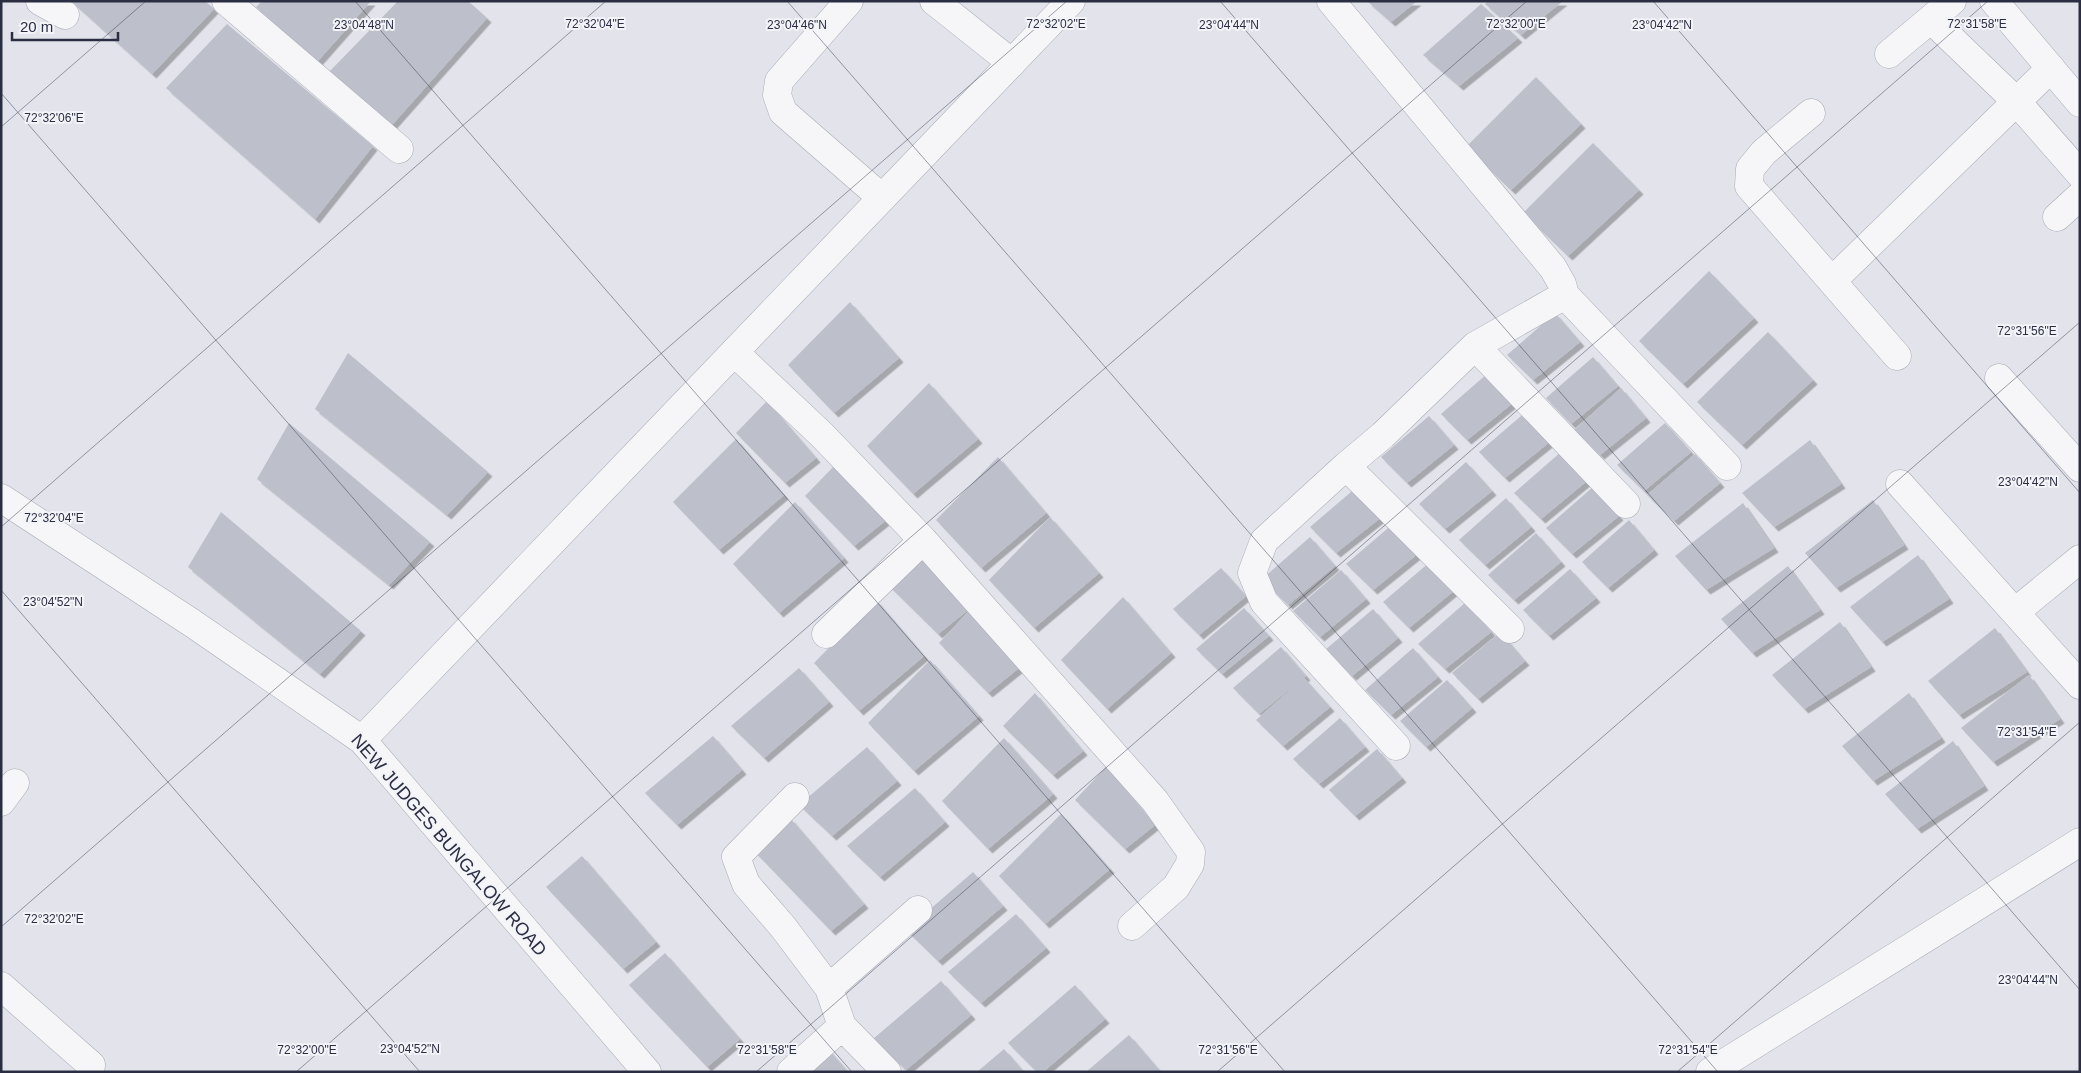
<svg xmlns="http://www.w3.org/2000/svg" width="2081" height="1073" font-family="Helvetica,sans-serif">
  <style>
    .building { fill: #bdbfca; filter: url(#shadow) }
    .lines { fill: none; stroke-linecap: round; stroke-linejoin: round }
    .minor-casing { stroke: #a8aab5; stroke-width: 29 }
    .minor { stroke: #f6f6f9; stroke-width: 28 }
    .ticks { fill: none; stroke: #2b2e42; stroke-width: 1; stroke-opacity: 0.45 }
    .labels { text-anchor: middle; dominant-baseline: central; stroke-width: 4; stroke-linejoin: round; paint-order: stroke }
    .street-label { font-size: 18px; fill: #2b2e42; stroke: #f3f4f8 }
    .ticks-label { font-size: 12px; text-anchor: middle; fill: #2b2e42; stroke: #f3f4f8; stroke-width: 4; stroke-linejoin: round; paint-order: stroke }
  </style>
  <defs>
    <filter id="shadow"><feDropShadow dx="4.5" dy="4.5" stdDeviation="0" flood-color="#0004"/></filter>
  </defs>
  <rect width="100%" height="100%" fill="#e3e4eb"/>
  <!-- building -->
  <path class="building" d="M71,1H205L214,9L152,74Z
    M262,1H371L317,62L256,7Z
    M398,1H468L487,18L391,126L330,71Z
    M1367,1H1417L1391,22Z
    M1488,1H1563L1521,35L1485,4Z
    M1481,4L1518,38L1459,86L1423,55Z
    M227,24L373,146L315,219L166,88Z
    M1536,77L1581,124L1511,190L1466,147Z
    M1593,143L1639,190L1568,256L1523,213Z
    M1709,271L1754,318L1683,384L1639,341Z
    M850,302L899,358L834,413L788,365Z
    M1555,313L1580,342L1533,380L1507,355Z
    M1768,332L1813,380L1742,445L1697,402Z
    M348,353L488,472L447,515L315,409Z
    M1593,357L1618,386L1571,424L1546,398Z
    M1488,373L1514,402L1467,440L1441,414Z
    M929,383L978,439L913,494L867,446Z
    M1621,388L1646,418L1600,455L1574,430Z
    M767,401L816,458L785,483L736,433Z
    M1527,411L1552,440L1505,478L1479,452Z
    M1429,416L1454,445L1407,483L1381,457Z
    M289,423L430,542L389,585L257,479Z
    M1665,423L1691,452L1644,491L1617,465Z
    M736,439L784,495L719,550L673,502Z
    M1810,440L1841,484L1774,527L1742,493Z
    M1562,451L1588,480L1541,519L1514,493Z
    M1695,454L1720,483L1674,521L1647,495Z
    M998,457L1046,513L981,568L936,520Z
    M1466,462L1492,491L1445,529L1419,504Z
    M836,464L885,521L854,546L805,496Z
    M1358,486L1384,515L1336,553L1310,527Z
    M1593,487L1619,516L1572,554L1546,528Z
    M1506,498L1531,527L1485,565L1459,540Z
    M1873,500L1904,545L1836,588L1805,553Z
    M795,502L844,558L779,613L733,564Z
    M1743,503L1774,548L1706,590L1675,556Z
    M221,512L361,631L320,674L188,567Z
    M1050,517L1099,573L1034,628L989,580Z
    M1629,520L1654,550L1608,588L1582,562Z
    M1394,523L1420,552L1373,590L1346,564Z
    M1536,533L1561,562L1514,600L1488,575Z
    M1310,537L1335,566L1288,605L1262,579Z
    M919,552L968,610L938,634L888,585Z
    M1918,555L1949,599L1882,642L1850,607Z
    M1431,561L1456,589L1409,628L1383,602Z
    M1788,566L1820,610L1752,653L1721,619Z
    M1221,568L1246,596L1199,635L1173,609Z
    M1570,569L1596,598L1549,636L1523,610Z
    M1341,570L1366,599L1320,637L1293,611Z
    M1123,597L1171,653L1107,709L1061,660Z
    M876,600L924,656L859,711L814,663Z
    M1466,602L1491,632L1445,669L1418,644Z
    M1244,608L1269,636L1222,674L1196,649Z
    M1373,609L1398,638L1352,676L1325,650Z
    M970,610L1019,668L988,693L939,643Z
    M1840,622L1871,667L1804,709L1772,675Z
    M1995,628L2027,672L1959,715L1928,681Z
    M1500,632L1525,661L1478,699L1452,673Z
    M1281,647L1306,676L1259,714L1233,688Z
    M1413,648L1438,677L1391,715L1365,690Z
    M930,660L979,716L914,771L868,723Z
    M799,668L829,702L764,758L731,726Z
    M2029,675L2060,719L1993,762L1961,728Z
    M1304,678L1330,707L1283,746L1256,720Z
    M1447,680L1472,708L1426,747L1400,721Z
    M1035,693L1083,751L1053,775L1003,726Z
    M1909,693L1941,738L1873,781L1842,746Z
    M1340,718L1365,747L1319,784L1293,759Z
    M713,736L742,770L677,825L645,793Z
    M1004,738L1053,794L988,849L942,801Z
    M1953,741L1984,786L1917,829L1885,794Z
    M867,747L897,781L832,836L799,805Z
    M1377,749L1402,778L1355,816L1329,790Z
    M1106,767L1155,825L1125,849L1075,800Z
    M915,788L945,822L880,877L847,846Z
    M1061,814L1110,869L1045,924L999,876Z
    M790,818L864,904L831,931L753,850Z
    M582,856L656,942L623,969L546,887Z
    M973,872L1003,906L938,961L906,930Z
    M1016,914L1046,948L981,1003L948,972Z
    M665,953L740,1039L707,1067L629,985Z
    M941,981L971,1015L906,1070L873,1039Z
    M1075,985L1105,1019L1043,1072H1037L1008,1043Z
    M1129,1035L1159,1070L1156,1072H1086Z
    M827,1048L848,1072H799Z
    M1004,1049L1024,1072H977Z"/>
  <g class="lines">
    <!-- minor casing -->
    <g class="minor-casing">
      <path id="minor" d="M40,1L65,15
        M226,1L399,149
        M849,1L779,81L777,95L783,112L882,198
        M934,1L1012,63
        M1331,1L1553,268L1562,284L1565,295L1475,346L1383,435L1346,466L1264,541L1252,573L1264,602L1396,746
        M1952,1L1932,18L1940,28L2017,102L2080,174
        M1994,1L2080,103
        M1889,54L1932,18
        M1811,113L1764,152L1750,169L1749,186L1897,356
        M2057,217L2080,196
        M1833,280L2051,68
        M1565,295L1727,466
        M1475,346L1626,504
        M734,352L822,435L923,540L1155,801L1191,852L1190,864L1176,887L1132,926
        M1999,378L2080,468
        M1346,466L1510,629
        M1900,484L2080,685
        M1,498L192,623L362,740L647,1072
        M2015,612L2080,559
        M826,634L923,540
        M362,740L1071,1
        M795,797L736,857L746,884L783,927L829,988L842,1026L887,1072
        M1,802L15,783
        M1,986L91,1065L90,1072
        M829,988L918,910
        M791,1072L842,1026
        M1710,1072L2080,842"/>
    </g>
    <!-- minor -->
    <use href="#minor" class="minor"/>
  </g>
  <!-- ticks -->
  <path class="ticks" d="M355,1L1285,1072M787,1L1718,1072M1220,1L2080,990M1653,1L2080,493M1,93L852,1072M1,127L146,1M1,527L606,1M1,590L420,1072M1,927L1067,1M296,1072L1527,1M756,1072L1988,1M1217,1072L2080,322M1677,1072L2080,722"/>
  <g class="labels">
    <!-- street labels -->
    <g class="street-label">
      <text transform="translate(449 845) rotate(49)">NEW JUDGES BUNGALOW ROAD</text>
    </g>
  </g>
  <g class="ticks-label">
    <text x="595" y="28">72°32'04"E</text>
    <text x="1056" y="28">72°32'02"E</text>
    <text x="1516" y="28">72°32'00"E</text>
    <text x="1977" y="28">72°31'58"E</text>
    <text x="364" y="29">23°04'48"N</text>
    <text x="797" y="29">23°04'46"N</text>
    <text x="1229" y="29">23°04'44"N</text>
    <text x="1662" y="29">23°04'42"N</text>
    <text x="54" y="122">72°32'06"E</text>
    <text x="2027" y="335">72°31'56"E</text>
    <text x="2028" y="486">23°04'42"N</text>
    <text x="54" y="522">72°32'04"E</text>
    <text x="53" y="606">23°04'52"N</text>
    <text x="2027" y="736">72°31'54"E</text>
    <text x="54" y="923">72°32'02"E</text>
    <text x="2028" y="984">23°04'44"N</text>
    <text x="410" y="1053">23°04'52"N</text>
    <text x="307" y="1054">72°32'00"E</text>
    <text x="767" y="1054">72°31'58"E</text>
    <text x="1228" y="1054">72°31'56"E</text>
    <text x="1688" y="1054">72°31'54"E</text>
  </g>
  <!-- border -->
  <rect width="2081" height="1073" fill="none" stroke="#2b2e42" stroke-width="5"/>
  <!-- scale -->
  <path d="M12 32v8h106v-8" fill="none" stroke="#2b2e42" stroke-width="2.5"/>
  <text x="20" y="32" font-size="15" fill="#2b2e42" stroke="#f3f4f8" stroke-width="4" paint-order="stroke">20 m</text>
</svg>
